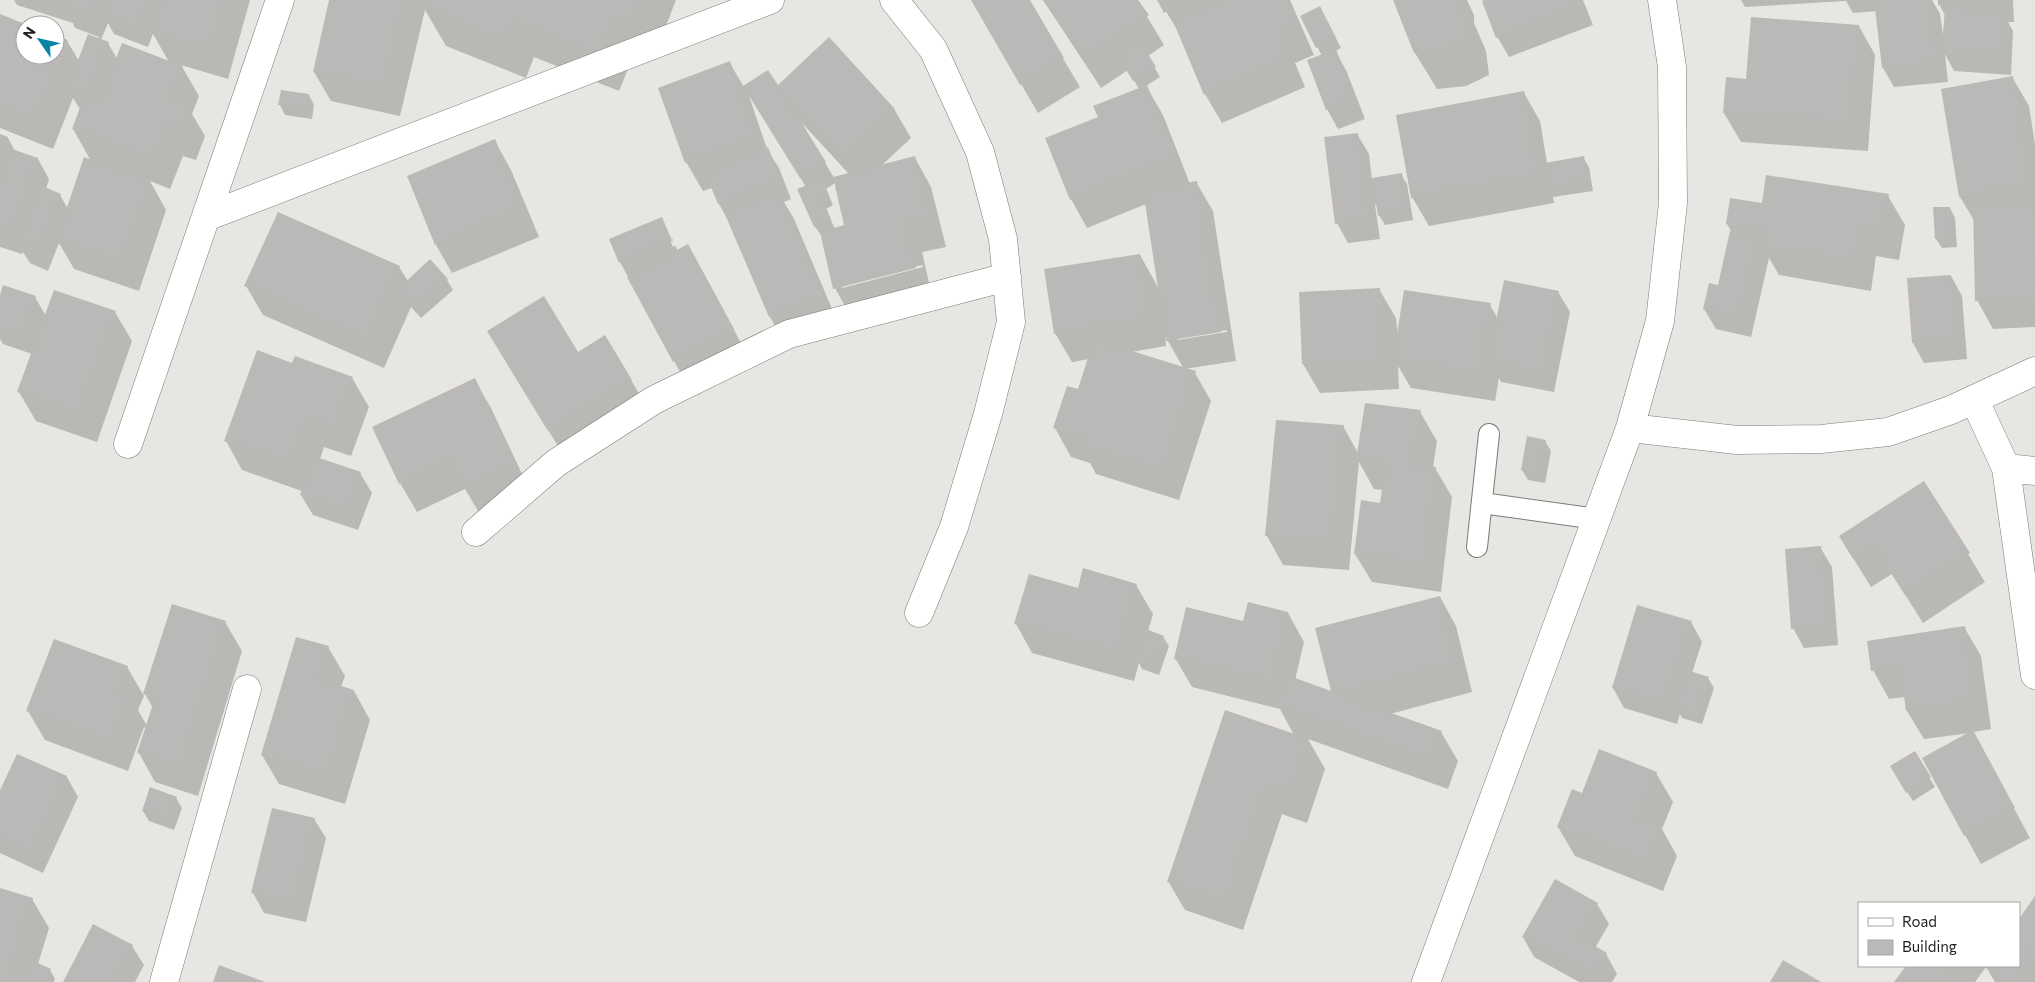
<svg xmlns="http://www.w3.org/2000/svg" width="2035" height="982" font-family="Commissioner,sans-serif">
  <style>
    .shadow { fill: #0003; fill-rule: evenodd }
    .building { fill: #bbb9b7 }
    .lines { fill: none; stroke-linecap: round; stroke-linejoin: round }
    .lane-casing { stroke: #7c7b78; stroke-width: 22 }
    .street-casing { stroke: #7c7b78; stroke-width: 29 }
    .lane { stroke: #fff; stroke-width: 20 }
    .street { stroke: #fff; stroke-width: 28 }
  </style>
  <rect width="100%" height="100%" fill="#e8e6e3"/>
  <!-- shadow -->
  <path class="shadow" d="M14,0H250L228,79L181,65L199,96L192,114L205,136L196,160L183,156L170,189L150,181L166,210L139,291L74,269L59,243L48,271L30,263L23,252L22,254L0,247V136L8,138L15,151L38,159L49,179L46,189L60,195L68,209L91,161L73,129L80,109L73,98L53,149L0,128V15L25,25V55H55V36L67,41L79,61L99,37L75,28L73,23L17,5ZM108,23L114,34L148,47L153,34L169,62L117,59L108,43L101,40Z
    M330,0H676L653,59L635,52L619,91L534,57L526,78L446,46L425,10L400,116L331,101L314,72Z
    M972,0H1028L1080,87L1038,113Z
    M1043,0H1137L1164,45L1148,56L1160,77L1146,86L1163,115L1190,184L1196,182L1213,211L1236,361L1184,369L1195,373L1211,401L1179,500L1096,474L1090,463L1071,457L1055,428L1079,391L1089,359L1072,362L1055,333L1140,255L1159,289L1146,204L1087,228L1071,199L1100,118L1139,89L1128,70L1101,88ZM1227,330V332L1177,340V338ZM1165,336L1184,369L1131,352L1166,346Z
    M1159,0H1290L1314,55L1295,63L1305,87L1222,123L1205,94L1178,31Z
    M1394,0H1467L1474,15V23L1486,51L1489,75L1466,86L1437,89L1415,53Z
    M1488,0H1583L1593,25L1509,57L1498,38L1484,1Z
    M1741,0H1932L1940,14L1943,35L1945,15L1939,4V0H2013L2014,22H2008L2013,31L2011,75L1954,71L1945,54L1948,82L1894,87L1883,68L1877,11L1853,13L1846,1L1745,7Z
    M1302,16L1325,17L1341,48L1335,51L1346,70L1365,119L1338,129L1327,109L1322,56Z
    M1859,26L1875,55L1868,151L1741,142L1724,113L1748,80Z
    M729,62L744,87L768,72L777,87L894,109L911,138L881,166L915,158L931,187L946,247L922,252L932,296L851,317L835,288L822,236L815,227L799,190L806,187L747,90L767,149L779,168L791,199L784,202L794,219L838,323L786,345L770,317L730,224L719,204L712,188L703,191L686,162ZM802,123L849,174L834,178ZM835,183L845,226L835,229L826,209L833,205L826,189ZM922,265L923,267L842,288V285Z
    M2012,77L2029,106L2035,144V327L1993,329L1977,300L1975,222L1960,197Z
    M1524,93L1540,121L1547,163L1583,158L1589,167L1593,191L1553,197L1554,203L1429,226L1412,197Z
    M309,95L314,105L312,119L285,115L280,105Z
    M1357,134L1369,154L1372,180L1401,175L1407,184L1413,220L1385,225L1379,215L1378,204L1375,205L1380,239L1348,243L1337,223Z
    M495,141L511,170L539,237L452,273L436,245Z
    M1888,196L1905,225L1899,260L1876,256L1871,291L1779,275L1769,258L1751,337L1716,329L1704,309L1719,287L1731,231L1727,224L1763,205Z
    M1950,208L1955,218L1957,247L1942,248L1936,239Z
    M661,219L678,251L704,274L749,358L690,390L620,262ZM669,238H672L675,246L673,247Z
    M430,261L447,280L453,290L421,318L411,307L384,368L263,315L246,286L399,267L408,281Z
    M1951,276L1962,296L1967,359L1924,363L1913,343L1908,280Z
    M1379,289L1396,318L1398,337L1490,305L1498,319L1558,292L1570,312L1554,392L1501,382L1499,378L1495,401L1411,388L1398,366L1399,389L1320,393L1303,364Z
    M35,297L46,316L115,312L132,341L97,442L36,421L19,392L32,354L3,344L0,339V299Z
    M577,354L631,380L648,409L566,459L505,360Z
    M352,378L369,407L351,456L324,447L320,459L360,473L372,493L358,530L313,515L301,495L302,491L242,470L226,441Z
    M474,379L491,408L531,493L481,516L465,489L417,512L400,483Z
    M1420,412L1437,441L1433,468H1435L1452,497L1441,592L1372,582L1355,554L1381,504L1383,490L1374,489L1359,462L1349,570L1283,565L1267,536L1343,426L1358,453Z
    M1545,441L1551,451L1545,483L1528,480L1522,470Z
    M1840,537L1968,554L1985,582L1923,623L1892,574L1871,587Z
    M1820,547L1832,567L1838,645L1804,648L1793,628Z
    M1136,585L1153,614L1148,631L1163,637L1169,646L1159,675L1142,669L1139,663L1134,681L1032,653L1016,624L1079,589Z
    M1440,597L1456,626L1472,692L1390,714L1441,732L1458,761L1448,789L1308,739L1325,769L1307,823L1282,814L1243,930L1185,910L1168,881L1294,735L1280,709L1192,687L1175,658L1244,623L1288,613L1304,642L1295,680L1333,693Z
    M225,622L242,651L198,796L155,782L139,753L146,728L144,727L128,771L45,740L28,711L127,667L144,696L138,710L147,726L153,708L145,694Z
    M1691,622L1702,642L1692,673L1708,678L1714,688L1702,724L1682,718L1680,714L1677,724L1624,708L1613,688Z
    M1964,627L1981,656L1991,729L1973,732L2030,838L1981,864L1965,835L1970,733L1924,739L1907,711L1905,697L1889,699L1873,670Z
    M328,647L345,676L341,687L354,691L370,720L345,804L279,784L262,755Z
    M1914,753L1935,787L1913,801L1891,767Z
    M17,755L67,777L78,797L43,873L0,853V793Z
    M1656,773L1673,802L1662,829L1677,856L1663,891L1575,856L1558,827L1583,794Z
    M176,798L182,808L174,830L149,821L143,811Z
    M314,819L326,838L306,922L264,913L253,893Z
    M0,890L32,899L49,928L38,964L50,970L55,979L54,982H0Z
    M2035,898V982H1995L1986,967L1975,982H1895L1907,966H2019V921Z
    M1597,904L1609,924L1595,948L1606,954L1617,974L1612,982H1579L1534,957L1523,937Z
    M132,946L144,965L135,982H64Z"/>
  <!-- building -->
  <path class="building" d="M66,0H98L91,19L63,8Z
    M106,0H148L137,28L101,14Z
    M161,0H226L211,50L151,33Z
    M329,0H405L384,88L313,72Z
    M427,0H641L632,23L614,16L598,55L513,21L505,42L423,9Z
    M971,0H1030L1064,58L1020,85Z
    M1043,0H1138L1149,15L1084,60Z
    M1157,0H1187L1164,13Z
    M1223,0H1288L1298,26L1280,34L1290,58L1204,95L1173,21Z
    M1393,0H1460L1466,13L1469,39L1445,49L1414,53Z
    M1484,0H1581L1583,5L1496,38L1482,1Z
    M1874,0H1930L1937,62L1882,68Z
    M1938,0H2003V3L1938,5Z
    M1320,6L1336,38L1316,48L1300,16Z
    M1945,7L2003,10L2000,55L1942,52Z
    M0,14L25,24V55H55V35L68,40L36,120L0,107Z
    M1751,17L1859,25L1852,122L1723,113L1726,77L1746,79Z
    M88,34L109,42L88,97L67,89Z
    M829,37L895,109L842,158L783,94L826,162L800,178L743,86L768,70L778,85Z
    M1139,39L1156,67L1133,81L1116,53Z
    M122,43L183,66L171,99L189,106L180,132L167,127L154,161L72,129L84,97L99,103Z
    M1336,49L1355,99L1326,110L1307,60Z
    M730,61L757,137L685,163L658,88Z
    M2013,76L2031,185L1959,197L1941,89Z
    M1147,85L1176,157L1070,200L1045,138L1098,117L1093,106Z
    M281,90L309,94L307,110L278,105Z
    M1524,91L1539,174L1411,198L1396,115Z
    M1358,133L1369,219L1335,224L1324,137Z
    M0,134L8,137L0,162Z
    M495,139L523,208L435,245L407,176Z
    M768,147L780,179L718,204L705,173Z
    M12,149L38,158L11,235L0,231V182Z
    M915,156L930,218L906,224L916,268L833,289L820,232L844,225L833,177Z
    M1584,156L1588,181L1548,187L1545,163Z
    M84,157L151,180L122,263L56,240Z
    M1402,173L1409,210L1378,216L1372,178Z
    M1766,175L1889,194L1883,231L1860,228L1855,262L1761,247L1763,231L1726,224L1730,198L1762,203Z
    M822,179L829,195L822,198L831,219L814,227L797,189Z
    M1197,181L1221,332L1166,341L1143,190Z
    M40,185L61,194L37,252L17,244Z
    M778,189L823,294L769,317L724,212Z
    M2032,201L2035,298L1975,301L1973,203Z
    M1933,207H1950L1952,238L1935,239Z
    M278,212L400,266L367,340L244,286Z
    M662,217L672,241L619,263L609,239Z
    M1730,231L1758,236L1740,317L1703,309L1709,283L1718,285Z
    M688,244L734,329L673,362L627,277Z
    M1140,254L1150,318L1054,334L1044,269Z
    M430,259L448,279L415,310L397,290Z
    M1951,275L1956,340L1912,343L1907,278Z
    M1504,280L1559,291L1543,373L1488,362Z
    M3,285L36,296L23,336L0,328V295Z
    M1380,288L1383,360L1302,364L1299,292Z
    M54,290L116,311L80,414L17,392Z
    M1404,290L1491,303L1479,373L1393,359Z
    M544,296L578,352L605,335L632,380L548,431L487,331Z
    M1094,339L1196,371L1163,472L1078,445L1081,437L1053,428L1067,386L1078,389Z
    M257,350L292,363L295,356L353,377L335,428L308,418L291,465L224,441Z
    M475,378L515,463L463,488L450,459L399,484L372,427Z
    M1365,403L1421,410L1413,464L1436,467L1425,564L1354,554L1361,500L1380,503L1386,464L1356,460Z
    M1276,420L1344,425L1333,542L1265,536Z
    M1527,436L1546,440L1539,474L1521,470Z
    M313,456L361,472L347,511L300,495Z
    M1924,481L1970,553L1905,595L1874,546L1853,559L1839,536Z
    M1821,546L1828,626L1791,629L1785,549Z
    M1083,568L1137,584L1117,653L1014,624L1029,574L1078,588Z
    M1440,596L1457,663L1338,694L1442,731L1431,761L1276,706L1287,675L1331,691L1315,628Z
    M1248,602L1288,612L1271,683L1174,659L1186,607L1243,621Z
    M172,604L226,621L182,767L137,753L155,698L143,694Z
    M1637,605L1692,621L1665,705L1612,688Z
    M1965,626L1975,701L1906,711L1900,666L1871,671L1867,641Z
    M1146,629L1164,636L1154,666L1135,660Z
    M296,637L329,646L319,679L354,690L329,775L261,755Z
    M54,639L128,666L119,689L130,694L111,743L26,711Z
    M1687,670L1709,677L1697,715L1675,708Z
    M1225,710L1309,739L1290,795L1266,786L1227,902L1167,882Z
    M1973,730L2015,808L1964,836L1922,758Z
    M1599,749L1657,772L1639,818L1661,826L1647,863L1557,827L1572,789L1582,793Z
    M1915,751L1931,777L1906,793L1890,766Z
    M17,754L67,776L32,854L0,839V790Z
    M150,787L177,797L169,821L142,811Z
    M272,808L315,818L295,903L251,893Z
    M1555,879L1598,903L1579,937L1607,953L1592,977L1522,937Z
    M0,888L33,898L7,982H0Z
    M2035,896V955L2019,943V919Z
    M93,924L133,945L114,982H63Z
    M2019,945L2035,956L2019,982H2007L1983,966H2019Z
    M29,959L51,969L45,982H20Z
    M1783,960L1821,982H1770Z
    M219,965L265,982H213Z
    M1906,966H1949L1946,970L1963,982H1894Z"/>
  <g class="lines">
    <!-- lane casing -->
    <g class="lane-casing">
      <path id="lane" d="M1482,503L1597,519
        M1477,547L1489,434"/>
    </g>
    <!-- street casing -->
    <g class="street-casing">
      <path id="street" d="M894,0L933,49L980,152L1003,239L1011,322L988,414L954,527L919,613
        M206,217L770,0
        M1974,399L2006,468L2035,675
        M1630,428L1737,440L1821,439L1888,432L1951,410L2035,371
        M128,444L280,0
        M2006,468L2035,471
        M476,532L556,463L654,400L789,334L1007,277
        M164,982L247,689
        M1426,982L1630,428L1660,321L1673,203L1672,67L1662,0"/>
    </g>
    <!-- lane -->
    <use href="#lane" class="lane"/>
    <!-- street -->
    <use href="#street" class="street"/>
  </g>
  <!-- legend -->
  <rect x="1858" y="902" width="162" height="65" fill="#ffffff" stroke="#a5a5a5"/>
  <rect x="1868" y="918" width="25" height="8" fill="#ffffff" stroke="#a5a5a5"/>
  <text x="1902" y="927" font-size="15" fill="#1f1f1e">Road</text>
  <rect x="1868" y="940" width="25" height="15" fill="#bbb9b7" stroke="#a5a5a5"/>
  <text x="1902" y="952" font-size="15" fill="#1f1f1e">Building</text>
  <!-- north arrow -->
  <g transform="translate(40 40) rotate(304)"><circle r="24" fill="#ffffff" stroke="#a5a5a5"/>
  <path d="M0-4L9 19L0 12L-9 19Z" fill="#0784a8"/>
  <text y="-8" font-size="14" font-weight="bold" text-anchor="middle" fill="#1f1f1e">N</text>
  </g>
</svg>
